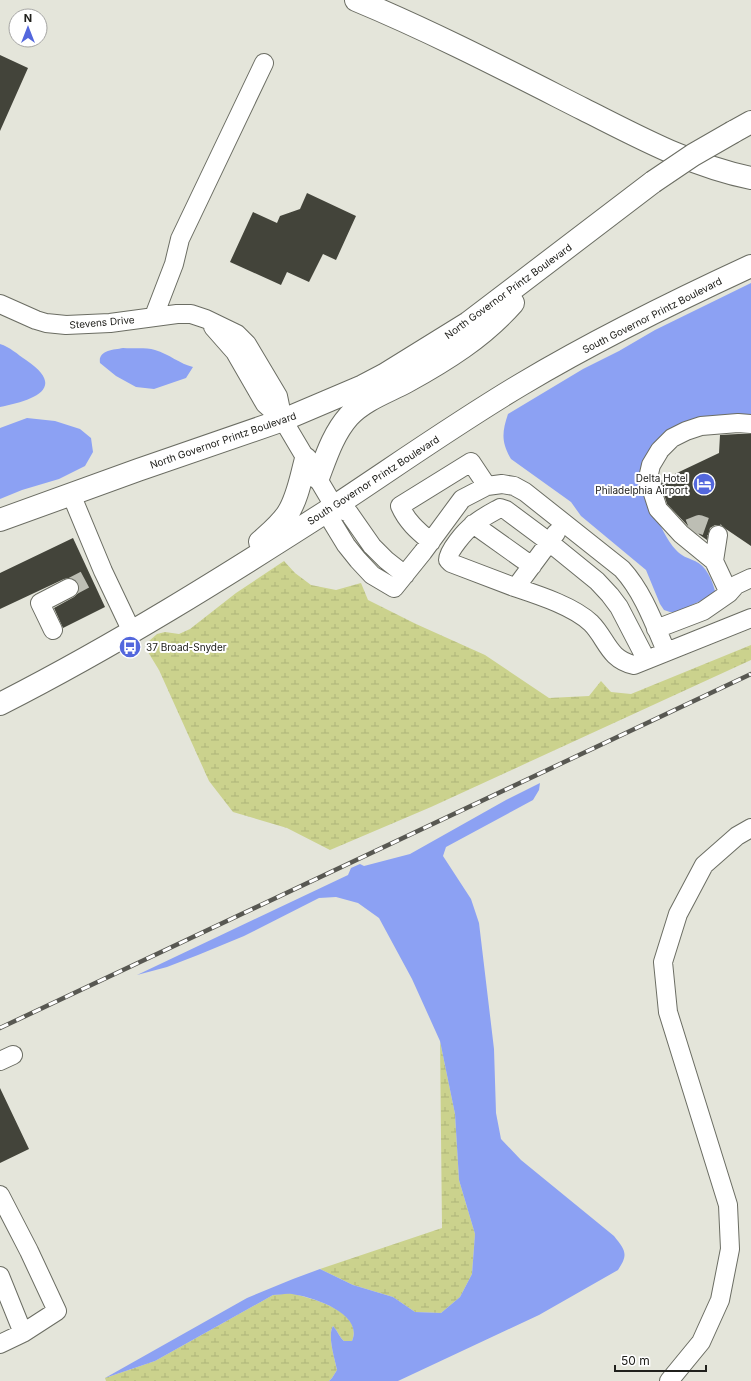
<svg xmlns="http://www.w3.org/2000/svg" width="751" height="1381" font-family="Inter,sans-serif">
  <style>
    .wetland { fill: url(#wetland-marsh) }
    .water { fill: #8ca1f3 }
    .building { fill: #43443a }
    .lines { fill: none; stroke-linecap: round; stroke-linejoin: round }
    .minor-tunnel { stroke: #bdbeb4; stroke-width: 18; stroke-dasharray: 18 9; stroke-linecap: butt }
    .minor-casing { stroke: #6b6d63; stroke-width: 20 }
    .major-casing { stroke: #6b6d63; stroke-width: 24 }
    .highway-casing { stroke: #6b6d63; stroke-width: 24 }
    .minor { stroke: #fff; stroke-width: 18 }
    .major { stroke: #fff; stroke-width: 22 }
    .highway { stroke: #fff; stroke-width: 22 }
    .rail-casing { stroke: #585852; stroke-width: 4.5 }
    .rail { stroke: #fff; stroke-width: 3; stroke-dasharray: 9; stroke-linecap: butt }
    .major-bridge-casing { stroke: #6b6d63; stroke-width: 24; stroke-linecap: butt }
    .major-bridge { stroke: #fff; stroke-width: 22 }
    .labels { text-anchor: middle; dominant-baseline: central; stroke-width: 4; stroke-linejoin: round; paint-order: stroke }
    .street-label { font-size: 10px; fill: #20201c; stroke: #fff }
    .poi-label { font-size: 10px; fill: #20201c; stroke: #fff; text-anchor: end }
  </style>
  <defs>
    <pattern id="wetland-marsh" width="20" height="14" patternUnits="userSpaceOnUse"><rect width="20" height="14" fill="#cbd28d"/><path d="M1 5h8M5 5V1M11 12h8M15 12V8" fill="none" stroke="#aeb479"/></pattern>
  </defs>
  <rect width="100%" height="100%" fill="#e4e5da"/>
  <!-- wetland -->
  <path class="wetland" d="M284,561L295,573L311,585L336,590L361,583L368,600L416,624L485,655L549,698L589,696L601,681L611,692L631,694L751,645V660L431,807L330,850L287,828L233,812L209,781L159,670L148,652V642L157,634L165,632L179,634L190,629L236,593Z
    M440,1041L455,1114L459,1180L475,1234L472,1274L460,1297L441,1313L415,1312L393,1297L353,1285L320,1269L442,1228Z
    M291,1293C311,1299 364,1310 352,1341H344C339,1337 338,1331 333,1326C327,1336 335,1359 337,1370L332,1378L329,1381H106L105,1378L155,1361L273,1295Z"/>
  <!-- water -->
  <path class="water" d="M751,283V415L667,434L648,498C655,513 665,539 676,550C681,556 688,558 695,561C706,566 712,579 715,591L713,595L677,612H670L664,610L660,604L646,570L581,516L571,502L511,459C501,442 502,432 508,414L583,369L619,351L655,330Z
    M0,344C10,347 17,354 26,360C69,389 31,401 0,407Z
    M123,348C133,349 145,347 155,350C169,354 180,364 193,367L186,378L154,389L136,387L116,376L100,363C98,350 113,350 123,348Z
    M27,418L55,421L80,429L91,438L93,452L85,466L59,479L22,490L0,499V428Z
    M540,783L539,790L533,800L446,847L443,856L471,899L479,923L494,1049L496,1113L501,1139L521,1160L614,1236C625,1250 629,1254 618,1270L539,1315L398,1381H329L332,1378L337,1370C335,1359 327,1336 333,1326C338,1331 339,1337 344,1341H352C364,1313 312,1297 292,1294C286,1293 279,1295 273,1295L155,1361L105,1378L247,1298L293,1279L320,1269L353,1285L393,1297L415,1312L441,1313L460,1297L472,1274L475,1234L459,1180L455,1114L440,1041L412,979L379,918L358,903L336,897L319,898L244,936L198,955L167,967L137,975L348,875L351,868L360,864L364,866L410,854L506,800Z"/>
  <!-- building -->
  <path class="building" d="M0,55L28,68L0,131Z
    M307,193L356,216L336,260L323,254L309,282L287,272L281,285L230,262L253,212L277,223L280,216L300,209Z
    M738,434H751V546L720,525H715L710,528L707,540L697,533L688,526L667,504L660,481L719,453L720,435Z
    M73,538L105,607L63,628L54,608L74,597L78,593L79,589L78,583L74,579L69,578L64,579L0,609V573Z
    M0,1088L29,1149L0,1163Z"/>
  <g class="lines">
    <!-- minor-tunnel -->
    <path class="minor-tunnel" d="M689,528L699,524L713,529L718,535
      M69,588L88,578"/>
    <!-- minor casing -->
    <g class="minor-casing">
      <path id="minor" d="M0,304L36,320L46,323L66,325L110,323L177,314H191L206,319L237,334L247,344L278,396L283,420
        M154,316L174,264L180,239L264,63
        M213,327L235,352L265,404L283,420L334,506
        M71,494L103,571L132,632
        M334,506L332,522L346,545L358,560L372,575L394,588L423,552L462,499L487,486L502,484L514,486L525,492L622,569C643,592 654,623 666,651
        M334,506L349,513L372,546L386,560L405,575
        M473,524L532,566
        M431,542C418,531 407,522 400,506L471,462L487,486
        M714,561L718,535
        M516,587L556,533
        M729,593L714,561L681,534L658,509L648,478L651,465L660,450L672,438L686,431L701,426L738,423L751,424
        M656,629L703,611L729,593L736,585L751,578
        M53,630L40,603L69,588
        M646,659L619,607L610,595L597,581L549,542L506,510L500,508C491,513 481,518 473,525C465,531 448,551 448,560L451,563C472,571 493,579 514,587C538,595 573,606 591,623C607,639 608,659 634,665L751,618
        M0,1061L13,1055
        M0,1195L29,1251L57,1311L23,1333L0,1344
        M0,1276L23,1333
        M669,1381L701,1342L720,1300L730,1249L728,1205L668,1012L663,962L678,914L704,865L737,836L751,828"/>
    </g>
    <!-- major casing -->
    <g class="major-casing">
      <path id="major" d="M733,132L751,122
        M318,478C326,457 333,434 349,416C364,400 387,392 406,382C446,360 483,337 513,303
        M0,520L138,470L283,420L363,386L384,375L468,323L653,182
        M260,542C270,533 281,524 288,513C298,497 301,477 306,459
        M0,704C116,645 226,576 335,506C397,465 458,422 522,384C596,340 673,302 751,266"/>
    </g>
    <!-- highway casing -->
    <g class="highway-casing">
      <path id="highway" d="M356,0C433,32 508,71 583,109C637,136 691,166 751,178"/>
    </g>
    <!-- minor -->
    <use href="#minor" class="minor"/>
    <!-- major -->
    <use href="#major" class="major"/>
    <!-- highway -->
    <use href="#highway" class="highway"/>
    <!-- rail casing -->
    <g class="rail-casing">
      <path id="rail" d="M0,1028L751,674"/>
    </g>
    <!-- rail -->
    <use href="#rail" class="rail"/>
    <!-- major-bridge casing -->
    <g class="major-bridge-casing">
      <path id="major-bridge" d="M653,182L693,155L733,132"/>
    </g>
    <!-- major-bridge -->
    <use href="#major-bridge" class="major-bridge"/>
  </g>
  <!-- icons -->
  <defs>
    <g id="hotel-disc" transform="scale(1.15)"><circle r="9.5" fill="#5367dd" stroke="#fff"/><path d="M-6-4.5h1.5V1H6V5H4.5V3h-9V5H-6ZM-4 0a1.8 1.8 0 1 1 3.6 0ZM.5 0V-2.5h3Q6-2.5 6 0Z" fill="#fff"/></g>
    <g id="bus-disc" transform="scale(1.15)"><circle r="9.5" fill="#5367dd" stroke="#fff"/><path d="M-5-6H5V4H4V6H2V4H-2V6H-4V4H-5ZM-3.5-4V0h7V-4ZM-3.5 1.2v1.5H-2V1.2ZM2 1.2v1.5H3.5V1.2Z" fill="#fff"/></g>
  </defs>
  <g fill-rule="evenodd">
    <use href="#hotel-disc" x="704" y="484"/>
    <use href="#bus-disc" x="130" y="647"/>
  </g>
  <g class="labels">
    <!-- street labels -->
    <g class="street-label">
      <text transform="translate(508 291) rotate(-36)">North Governor Printz Boulevard</text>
      <text transform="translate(652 315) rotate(-27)">South Governor Printz Boulevard</text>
      <text transform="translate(102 322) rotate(-5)">Stevens Drive</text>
      <text transform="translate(223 440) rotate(-19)">North Governor Printz Boulevard</text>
      <text transform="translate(373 480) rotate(-33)">South Governor Printz Boulevard</text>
    </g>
    <!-- poi labels -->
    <g class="poi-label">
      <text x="688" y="478">Delta Hotel<tspan x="688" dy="12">Philadelphia Airport</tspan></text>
      <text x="146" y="647" text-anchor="start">37 Broad-Snyder</text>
    </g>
  </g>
  <!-- north arrow -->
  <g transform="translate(28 28)"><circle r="19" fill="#ffffff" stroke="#a6a6a4"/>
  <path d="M0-3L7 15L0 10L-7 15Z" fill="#5367dd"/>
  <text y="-6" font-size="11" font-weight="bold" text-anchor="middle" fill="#20201c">N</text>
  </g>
  <!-- scale -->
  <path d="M615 1365v6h91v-6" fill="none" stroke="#20201c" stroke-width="2"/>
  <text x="621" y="1365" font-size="12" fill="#20201c" stroke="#ffffff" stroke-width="3" paint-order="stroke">50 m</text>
</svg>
